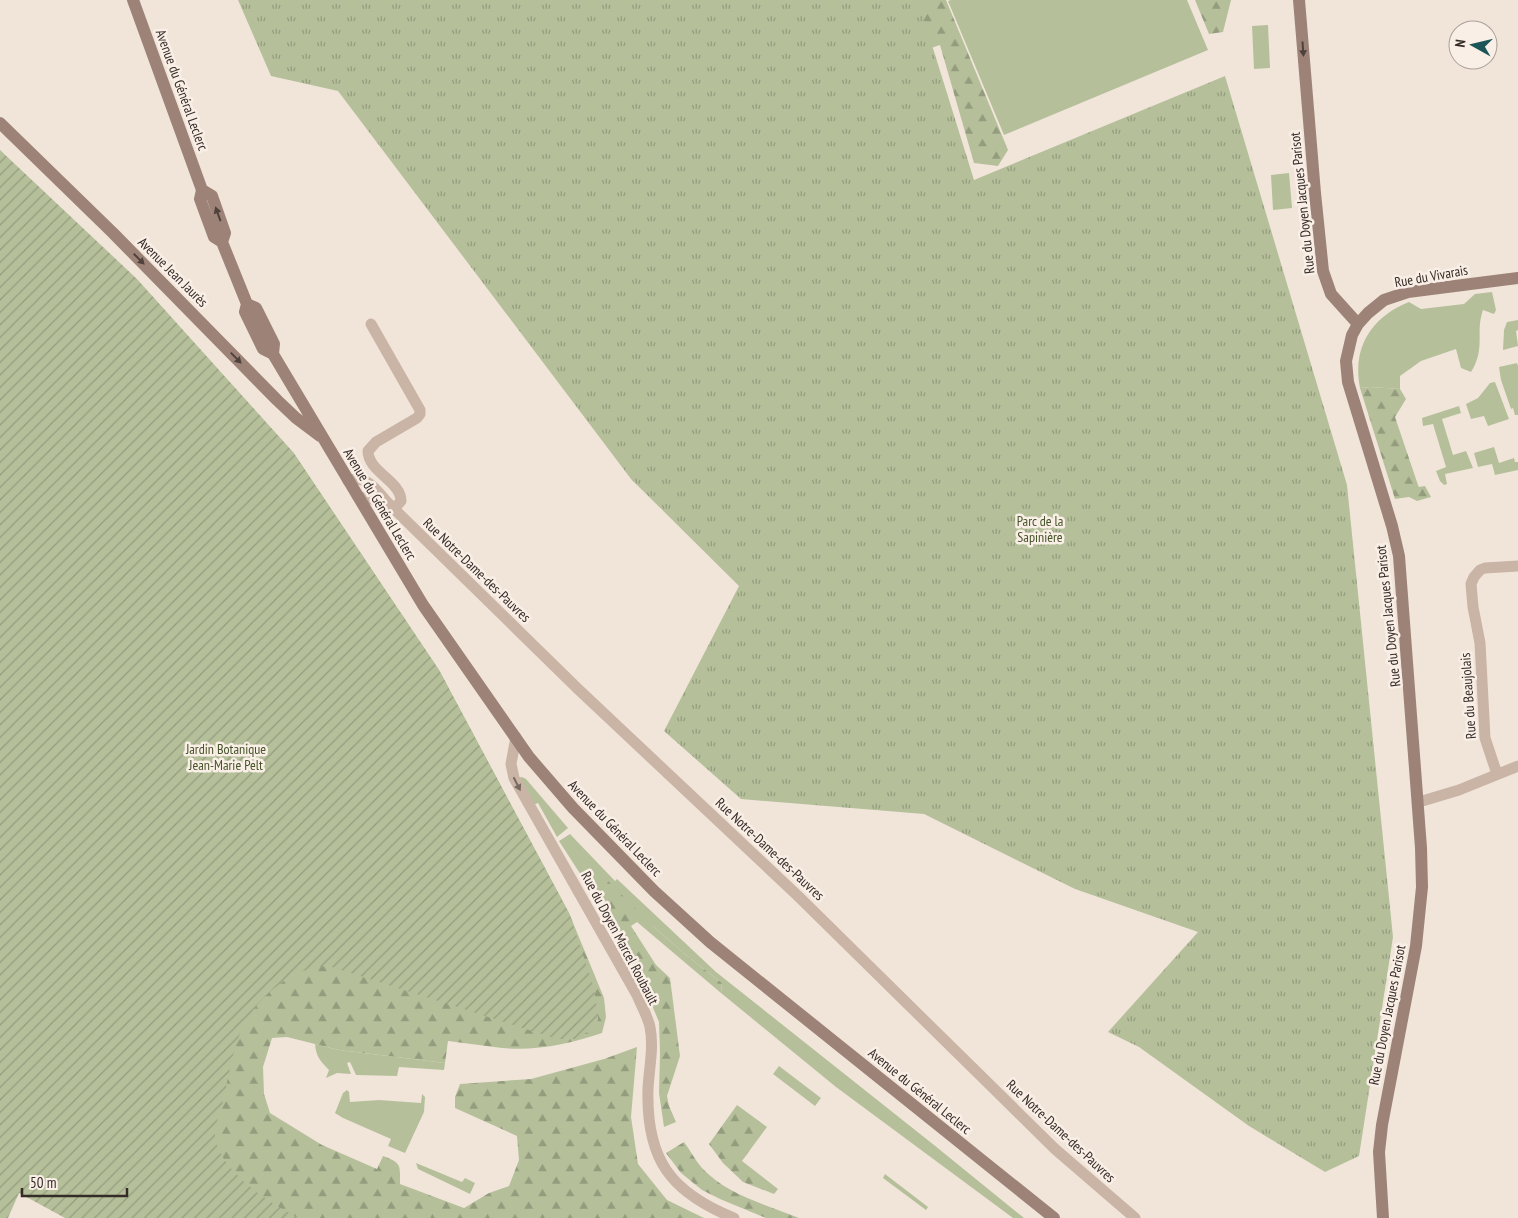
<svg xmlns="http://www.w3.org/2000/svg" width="1518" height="1218" font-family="'PT Sans Narrow',sans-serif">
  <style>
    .grass { fill: #b5c09a }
    .forest { fill: url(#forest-firs) }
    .park { fill: url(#park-tufts) }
    .garden { fill: url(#garden-furrows) }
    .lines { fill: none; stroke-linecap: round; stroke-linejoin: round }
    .street { stroke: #c9b4a6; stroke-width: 11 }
    .secondary { stroke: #9d8377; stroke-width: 12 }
    .oneway { fill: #4f413b }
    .oneway2 { fill: #786960 }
    .labels { text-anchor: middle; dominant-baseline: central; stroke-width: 5; stroke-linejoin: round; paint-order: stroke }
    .street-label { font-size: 14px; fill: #352b27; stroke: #f9efe6 }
    .park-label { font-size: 14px; fill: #46542a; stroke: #f9efe6 }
  </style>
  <defs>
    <pattern id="forest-firs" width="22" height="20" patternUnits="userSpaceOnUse" patternTransform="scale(1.25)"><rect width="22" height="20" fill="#b5c09a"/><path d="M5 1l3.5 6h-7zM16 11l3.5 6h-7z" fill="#949c7e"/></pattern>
    <pattern id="park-tufts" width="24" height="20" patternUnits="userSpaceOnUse" patternTransform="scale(1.25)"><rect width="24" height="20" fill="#b5c09a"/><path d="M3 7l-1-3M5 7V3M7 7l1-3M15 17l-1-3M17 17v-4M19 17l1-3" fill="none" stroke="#949c7e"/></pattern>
    <pattern id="garden-furrows" width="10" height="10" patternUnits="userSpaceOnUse" patternTransform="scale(1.25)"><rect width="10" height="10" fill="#b5c09a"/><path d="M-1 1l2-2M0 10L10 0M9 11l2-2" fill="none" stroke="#949c7e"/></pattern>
  </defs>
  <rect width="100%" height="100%" fill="#f1e5da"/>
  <!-- grass -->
  <path class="grass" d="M951,0H1187L1208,50L1004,135L948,1Z
    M1268,25L1270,68L1254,69L1252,26Z
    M1289,173L1292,208L1273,210L1271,175Z
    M1492,292L1496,310L1494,314L1483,310C1475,333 1486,348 1471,372L1461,368L1456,349L1421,361L1400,376V389L1370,387L1360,388C1352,348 1371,317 1409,302L1421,309L1464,304L1475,294Z
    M1518,320V330L1516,331L1518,346L1503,350L1504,330L1507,322Z
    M1517,363L1518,366V415H1515L1513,408L1511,409L1501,380L1499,367Z
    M1495,382L1509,419L1488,426L1484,416L1471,419L1466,404L1478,398L1490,383Z
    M1459,406L1461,413L1442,419L1453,455L1466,451L1473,468L1445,474L1447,484L1444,485L1440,481L1436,471L1446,467L1433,424L1423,426L1422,418Z
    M1494,447L1499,463L1514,458L1515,462H1518V470L1495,475L1492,464L1478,467L1474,453Z
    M522,777L526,779L568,828L557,837L538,803L533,805L518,778Z
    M570,834L615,881L617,879L716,972L934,1145L1024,1218H1013L836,1087L721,993L722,983L686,955L654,927L592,886L590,889L559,841Z
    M315,1044L339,1050L445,1063L444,1070L399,1067L397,1076L356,1075L350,1062L347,1063L351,1074L337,1073L326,1078L329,1070C320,1061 316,1056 315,1044Z
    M779,1066L821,1098L815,1106L773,1074Z
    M347,1090L349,1092L350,1102L379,1100L421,1103L422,1094L425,1097L424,1112L405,1153L388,1146L391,1139L343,1118L335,1113L343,1093Z
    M416,1163L462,1182L465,1178L475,1183L470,1194L418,1169Z
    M885,1174L928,1207L926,1210L883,1178Z"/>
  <!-- forest -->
  <path class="forest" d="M834,0H946L1008,150L998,166L974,163L940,45L910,55Z
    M1195,0H1231L1223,32L1209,34Z
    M1370,387L1400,389L1406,399L1395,417L1418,485L1419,487L1425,486L1431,497L1417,501L1409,497L1395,499L1360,388Z
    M293,452L439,670L569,913L604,998L606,1017L602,1033C570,1044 537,1051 502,1048C484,1046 466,1043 448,1041L445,1063L339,1050L287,1037L272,1038L263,1067L264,1094L270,1113L322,1145L377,1169L383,1156C402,1163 400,1165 400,1184L464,1208L489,1193L509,1186L519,1160L517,1136L455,1108V1097L460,1084L531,1079L604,1059L637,1047L631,1117L638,1164L667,1200L704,1218H263L147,1135L0,593Z
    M605,878L654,927L686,955L722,983L721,993L637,922L631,926L656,965L670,978L680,1056L667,1096L669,1106L676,1122L664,1127L659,1093L660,1053L659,1022L645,989L629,958L613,933L590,889L594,880Z
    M737,1105L767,1127L742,1161L778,1189L774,1194L743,1182L723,1163L709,1144Z
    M684,1142C690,1150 695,1160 702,1168C727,1195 765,1204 799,1218H766L720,1199L702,1190L681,1173L666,1153Z"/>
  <!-- park -->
  <path class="park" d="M238,0H918L974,180L1225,76L1347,485L1393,937L1359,1156L1325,1172L1249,1126L1139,1047L1108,1032L1198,932L1075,889L924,814L741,799L664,731L739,586L631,479L338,91L271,76Z"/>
  <!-- garden -->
  <path class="garden" d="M0,150L137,279L293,452L439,670L569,913L593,985L598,1014V1020L594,1028L576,1039H557L329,966C296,966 262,993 246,1021C234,1042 229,1074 224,1097C221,1110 212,1129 216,1142C225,1175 270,1203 299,1218H65L19,1193L8,1218H0Z"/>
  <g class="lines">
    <!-- street -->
    <path class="street" d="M371,324L420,410V414L417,418L376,442L368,451C368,472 401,481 401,501L394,509
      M348,481C366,474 376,489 386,501L578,689L798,896L1055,1149L1135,1218
      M358,497L386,501
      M516,737L511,764L514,778L637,995C641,1005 648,1017 650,1027C654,1048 649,1068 648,1089C646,1159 670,1192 734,1218
      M1497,774L1485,738L1480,643L1473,607L1471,584L1474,577L1480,570L1485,568L1518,566
      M1419,802L1459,790L1518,766"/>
    <!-- secondary -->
    <path class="secondary" d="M133,0L202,190L200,199L214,237L222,242L247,304L245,312L263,349L273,354L423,605L529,757L573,808L654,891L710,942L1054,1218
      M1299,0L1315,193L1323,271L1331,294L1358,324
      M0,123L113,233L277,400L296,418L320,436
      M202,190L212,196L225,233L222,242
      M247,304L256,308L274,344L273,354
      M1383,1218L1379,1152L1382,1125L1416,946L1422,887L1421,848L1399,556L1392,526L1348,382L1346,361L1352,335L1358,324L1368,313L1384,300L1408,292L1518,278"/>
  </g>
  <!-- one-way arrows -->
  <defs><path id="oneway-solid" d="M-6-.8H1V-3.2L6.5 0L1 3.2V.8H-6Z" transform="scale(1.25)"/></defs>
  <g class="oneway">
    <use href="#oneway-solid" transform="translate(1303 49) rotate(86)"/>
    <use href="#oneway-solid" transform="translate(218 214) rotate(-110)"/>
    <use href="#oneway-solid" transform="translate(139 259) rotate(45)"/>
    <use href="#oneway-solid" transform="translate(236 358) rotate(46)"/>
  </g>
  <use class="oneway2" href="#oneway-solid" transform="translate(517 784) rotate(63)"/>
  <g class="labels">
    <!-- street labels -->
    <g class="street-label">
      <text transform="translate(182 90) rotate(70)">Avenue du Général Leclerc</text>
      <text transform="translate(1302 203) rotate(-96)">Rue du Doyen Jacques Parisot</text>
      <text transform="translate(173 272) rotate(45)">Avenue Jean Jaurès</text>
      <text transform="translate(1431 276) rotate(-10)">Rue du Vivarais</text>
      <text transform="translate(380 504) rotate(59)">Avenue du Général Leclerc</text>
      <text transform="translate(477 570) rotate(44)">Rue Notre-Dame-des-Pauvres</text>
      <text transform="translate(1388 616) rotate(-96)">Rue du Doyen Jacques Parisot</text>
      <text transform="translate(1468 696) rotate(-94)">Rue du Beaujolais</text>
      <text transform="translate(615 828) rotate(46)">Avenue du Général Leclerc</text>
      <text transform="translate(770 849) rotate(43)">Rue Notre-Dame-des-Pauvres</text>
      <text transform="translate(620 938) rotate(62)">Rue du Doyen Marcel Roubault</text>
      <text transform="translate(1387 1015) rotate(-79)">Rue du Doyen Jacques Parisot</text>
      <text transform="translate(920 1091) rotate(39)">Avenue du Général Leclerc</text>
      <text transform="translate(1061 1131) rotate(43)">Rue Notre-Dame-des-Pauvres</text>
    </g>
    <!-- park labels -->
    <g class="park-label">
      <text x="1040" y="521">Parc de la<tspan x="1040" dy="16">Sapinière</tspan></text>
      <text x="226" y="749">Jardin Botanique<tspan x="226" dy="16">Jean-Marie Pelt</tspan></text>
    </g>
  </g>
  <!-- north arrow -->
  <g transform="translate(1473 45) rotate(278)"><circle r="24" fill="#f9efe6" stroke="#aba19a"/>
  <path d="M0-4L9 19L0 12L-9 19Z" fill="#1c5557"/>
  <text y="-8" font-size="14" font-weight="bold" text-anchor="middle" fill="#352b27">N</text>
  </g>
  <!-- scale -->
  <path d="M22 1188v8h105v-8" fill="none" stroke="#352b27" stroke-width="2.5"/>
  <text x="30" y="1188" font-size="15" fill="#352b27" stroke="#f9efe6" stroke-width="4" paint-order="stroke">50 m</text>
</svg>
